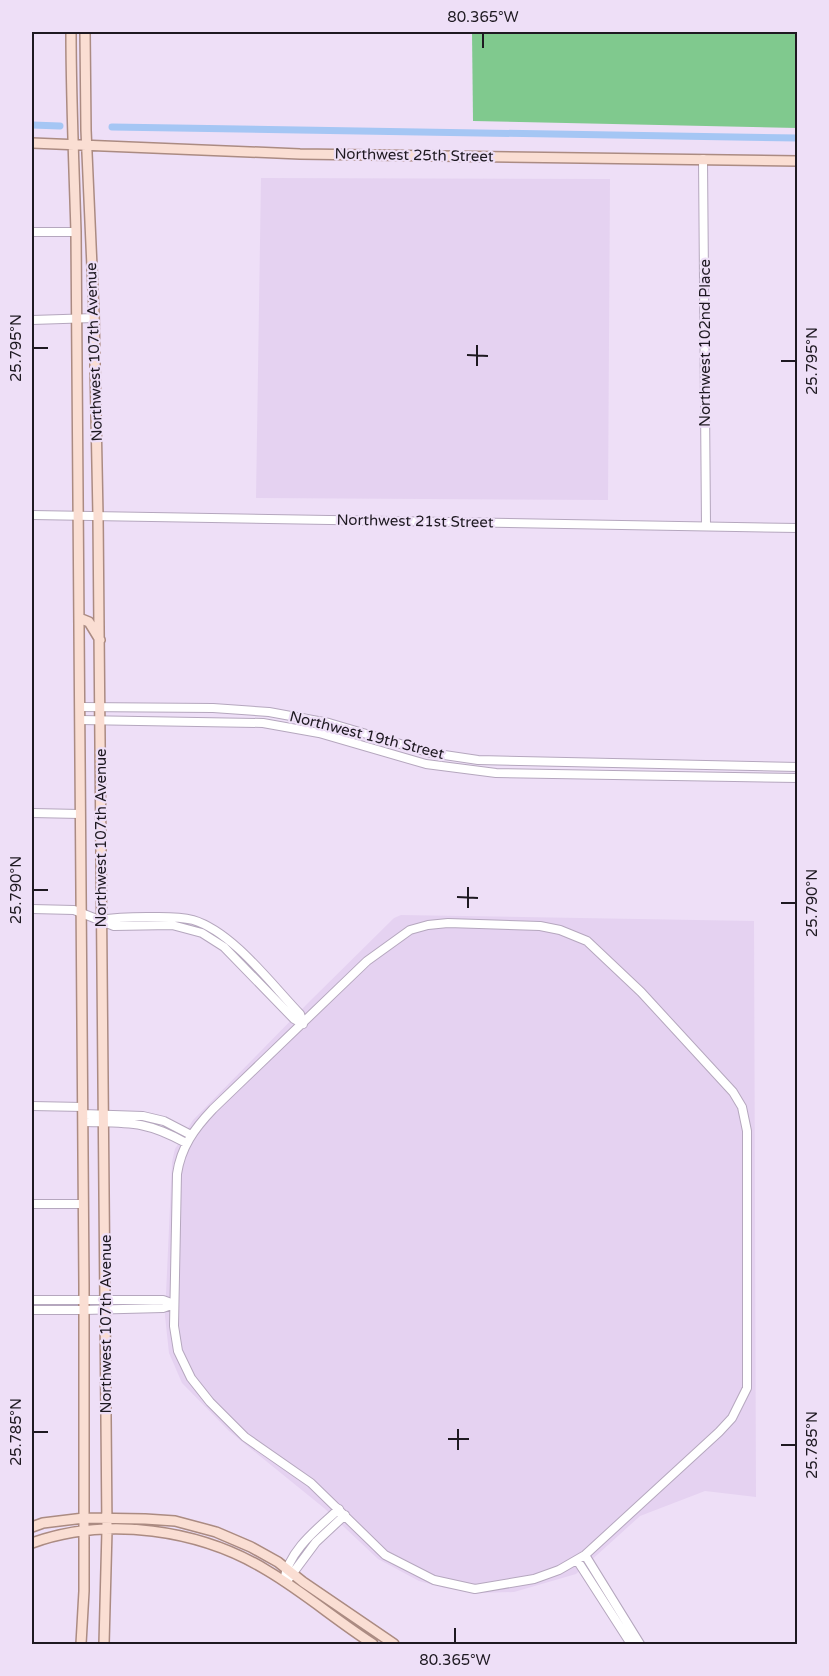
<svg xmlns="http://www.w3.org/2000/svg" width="829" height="1676" font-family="'Varela Round',sans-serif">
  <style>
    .built { fill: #e5d2f1 }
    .green { fill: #80c98e }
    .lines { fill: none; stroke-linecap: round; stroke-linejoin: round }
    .canal { stroke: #a5c6f4; stroke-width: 7 }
    .minor-casing { stroke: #b5a7be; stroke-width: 10 }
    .major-casing { stroke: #ab8b82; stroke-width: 12 }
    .minor { stroke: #fff; stroke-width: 8 }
    .major { stroke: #faded3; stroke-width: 9 }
    .ticks { fill: none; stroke: #1e1921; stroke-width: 2 }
    .labels { text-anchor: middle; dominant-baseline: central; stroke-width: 4.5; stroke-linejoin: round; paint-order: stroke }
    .street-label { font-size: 15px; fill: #1e1921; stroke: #eedff7 }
    .neatline { fill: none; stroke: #1e1921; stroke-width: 2 }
    .ticks-label { font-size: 15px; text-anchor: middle; fill: #1e1921 }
  </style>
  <rect width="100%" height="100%" fill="#eedff7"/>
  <!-- built -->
  <path class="built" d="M261,178L610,179L608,500L256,498Z
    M401,915L754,921L756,1497L705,1491L640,1516L576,1574L514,1592L480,1593L445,1588L419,1581L378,1559L324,1508L229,1431L182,1383L169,1353L165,1316L172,1162L175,1149L193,1120L310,1001L394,918Z"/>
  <!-- green -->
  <path class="green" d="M472,32H797V128L473,121Z"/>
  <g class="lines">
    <!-- canal -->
    <path class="canal" d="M32,125L60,126
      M112,127L798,138"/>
    <!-- minor casing -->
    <g class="minor-casing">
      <path id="minor" d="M703,159L706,526
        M32,232H76
        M32,320L94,318
        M32,515L798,528
        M80,707L213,708L269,712L329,723L431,753L478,760L798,767
        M80,720L263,723L319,733L426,764L496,773L798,778
        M32,813L80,814
        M32,909L74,910L114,926L172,925L202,933L224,947L294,1019L303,1024
        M101,920C117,917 132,917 147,917C163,917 178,916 193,920C233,932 271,984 300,1014L303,1024
        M448,923L540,926L560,930L587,941L641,992L733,1092L742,1107L747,1131V1388L732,1418L719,1432L585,1555L559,1570L534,1579L475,1589L434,1580L385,1555L311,1483L245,1437L210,1402L191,1378L178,1351L174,1326L177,1174C181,1147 194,1129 213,1109L367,961L410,930L428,925Z
        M32,1106L83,1107
        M83,1114L143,1116L164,1121L191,1135
        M83,1122C128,1123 145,1120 186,1143
        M32,1204H83
        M32,1300H163L174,1304
        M32,1310H84L163,1308L174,1304
        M585,1555L640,1644
        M577,1560L631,1644
        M290,1577L316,1542L345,1515
        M284,1581C288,1551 317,1529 339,1509"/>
    </g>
    <!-- major casing -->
    <g class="major-casing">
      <path id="major" d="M71,32C71,99 74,165 76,232L84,1285V1591L81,1644
        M85,32L86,130L94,313L98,516L107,1530L104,1644
        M32,143L300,154L798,161
        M79,618L89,622L100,640
        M32,1527L43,1523L84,1518L145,1519L175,1521L216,1532L251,1547L278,1562L303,1582L394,1644
        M32,1543C107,1516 200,1529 268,1571C305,1593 337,1621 373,1644"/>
    </g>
    <!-- minor -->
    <use href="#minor" class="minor"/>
    <!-- major -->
    <use href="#major" class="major"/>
  </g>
  <!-- ticks -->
  <path class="ticks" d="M483,48V33M33,348H48M467,355L488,356M781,361H796M477,366V345M33,890H48M457,897L478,898M781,903H796M468,908V887M33,1432H48M448,1439H469M781,1445H796M458,1450V1429M455,1643V1628"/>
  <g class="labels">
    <!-- street labels -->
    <g class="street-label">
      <text transform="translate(414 155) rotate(1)">Northwest 25th Street</text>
      <text transform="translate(705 343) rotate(-90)">Northwest 102nd Place</text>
      <text transform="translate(94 352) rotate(-92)">Northwest 107th Avenue</text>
      <text transform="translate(415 521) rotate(1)">Northwest 21st Street</text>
      <text transform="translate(367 735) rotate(14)">Northwest 19th Street</text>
      <text transform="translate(101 838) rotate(-90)">Northwest 107th Avenue</text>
      <text transform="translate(106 1324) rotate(-90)">Northwest 107th Avenue</text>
    </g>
  </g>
  <!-- border -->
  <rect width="829" height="1676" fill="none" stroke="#eedff7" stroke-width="66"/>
  <rect x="33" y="33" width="763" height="1610" class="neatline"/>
  <g class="ticks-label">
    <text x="483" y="22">80.365°W</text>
    <text transform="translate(16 348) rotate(-90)" y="5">25.795°N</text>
    <text transform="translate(812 361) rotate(-90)" y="5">25.795°N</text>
    <text transform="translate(16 890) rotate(-90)" y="5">25.790°N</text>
    <text transform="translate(812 903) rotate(-90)" y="5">25.790°N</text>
    <text transform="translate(16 1432) rotate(-90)" y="5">25.785°N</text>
    <text transform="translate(812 1445) rotate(-90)" y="5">25.785°N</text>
    <text x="455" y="1665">80.365°W</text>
  </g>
</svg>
